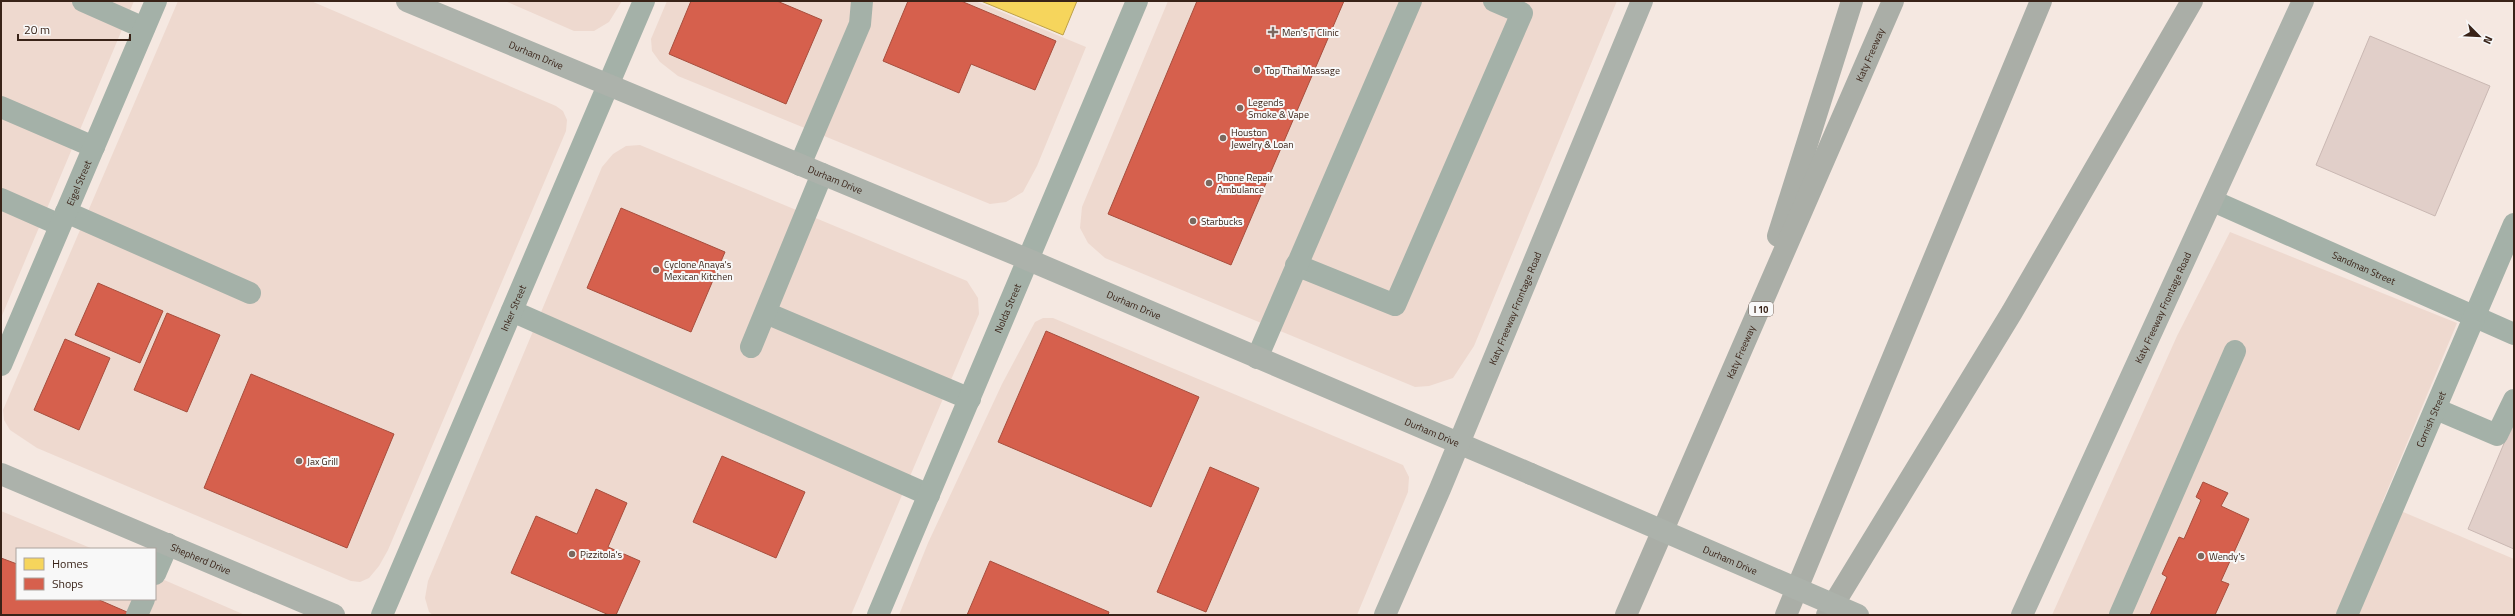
<svg xmlns="http://www.w3.org/2000/svg" width="2515" height="616" font-family="'Titillium Web',sans-serif">
  <style>
    .built { fill: #eed9cf }
    .homes { fill: #f6d55c; stroke: #bda048 }
    .shops { fill: #d6604d; stroke: #a74e3d }
    .building { fill: #e1cfc9; stroke: #cab8b3 }
    .lines { fill: none; stroke-linecap: round; stroke-linejoin: round }
    .minor { stroke: #a4b1a8; stroke-width: 22 }
    .major { stroke: #acb2ab; stroke-width: 22 }
    .highway { stroke: #aaaea7; stroke-width: 22 }
    .major-bridge { stroke: #acb2ab; stroke-width: 22 }
    .poi-dot { fill: #7b685e; stroke: #f8f8f8; stroke-width: 1.5 }
    .labels { text-anchor: middle; dominant-baseline: central; stroke-width: 4; stroke-linejoin: round; paint-order: stroke }
    .shield { fill: #f8f8f8; stroke: #72635b; stroke-width: 1 }
    .shield-label { font-size: 9px; font-weight: bold; fill: #392318 }
    .poi-label { font-size: 10px; fill: #392318; stroke: #f8f8f8; text-anchor: start }
    .street-label { font-size: 10px; fill: #392318; stroke: #f8f8f8 }
  </style>
  <rect width="100%" height="100%" fill="#f5e8e1"/>
  <!-- built -->
  <path class="built" d="M1,1H134L1,318Z
    M178,1H311L556,106L563,111L567,120L566,131L388,550L379,566L369,578L360,582L351,581L37,448L10,430L4,420L3,410Z
    M505,1H622L609,22L594,31H574Z
    M667,1H975L1086,47L1037,166L1023,192L1006,202L990,204L678,76L660,62L652,51L651,39Z
    M1168,1H1617L1474,346L1453,378L1429,386L1415,387L1105,258L1088,243L1080,228L1082,207Z
    M640,145L967,281L978,298L979,314L851,615H433L429,612L425,598L428,581L602,167L613,154L626,146Z
    M2230,232L2457,323L2382,503L2514,559V615H2052L2177,336Z
    M1043,318H1053L1403,465L1409,477L1408,492L1357,615H899L928,543L1002,384L1035,322Z
    M1,511L93,549H17V599H155V576L245,615H1Z"/>
  <!-- homes -->
  <path class="homes" d="M981,1H1077L1063,35Z"/>
  <!-- shops -->
  <path class="shops" d="M691,1H777L822,20L786,104L669,54Z
    M908,1H961L1056,41L1035,90L971,64L959,93L883,61Z
    M1197,1H1344L1231,265L1108,214Z
    M621,208L725,252L691,332L587,288Z
    M98,283L163,311L140,363L75,335Z
    M167,313L220,335L187,412L134,390Z
    M1046,331L1199,397L1151,507L998,442Z
    M65,339L110,358L79,430L34,410Z
    M251,374L394,434L347,548L204,488Z
    M722,456L805,492L776,558L693,522Z
    M1210,467L1259,488L1206,612L1157,592Z
    M2203,482L2228,493L2221,506L2249,519L2221,581L2229,584L2215,615H2150L2167,577L2162,574L2179,537L2184,539L2201,500L2196,497Z
    M596,489L627,503L608,547L640,561L616,615H609L511,573L536,516L577,534Z
    M1,558L17,564V599H97L127,612L128,615H1Z
    M990,561L1109,612L1108,615H967Z"/>
  <!-- building -->
  <path class="building" d="M2370,36L2490,86L2435,216L2316,165Z
    M2513,422H2514V549L2468,529Z"/>
  <g class="lines">
    <!-- minor -->
    <g class="minor">
      <path d="M83,1L144,28"/>
      <path d="M1,107L94,147"/>
      <path d="M800,165L860,24L862,1"/>
      <path d="M1,199L60,225"/>
      <path id="s1" d="M2213,201L2514,334"/>
      <path d="M66,212L250,293"/>
      <path d="M1296,265L1395,305L1522,13L1494,1"/>
      <path d="M512,311L929,495"/>
      <path d="M766,313L970,399"/>
      <path d="M751,347L822,174"/>
      <path d="M1257,358L1411,1"/>
      <path id="s2" d="M1,365L156,1"/>
      <path d="M2436,409L2497,435L2514,400"/>
      <path d="M155,574L168,544"/>
      <path d="M137,615L144,599"/>
      <path id="s3" d="M382,615L644,1"/>
      <path id="s4" d="M878,615L1137,1"/>
      <path d="M2120,615L2235,351"/>
      <path id="s5" d="M2347,615L2514,224"/>
    </g>
    <!-- major -->
    <g class="major">
      <path id="s6" d="M407,1L1029,260L1531,474"/>
      <path id="s7" d="M1,474L334,615"/>
      <path id="s8" d="M1385,615L1440,489L1642,1"/>
      <path id="s9" d="M2022,615L2303,1"/>
    </g>
    <!-- highway -->
    <g class="highway">
      <path d="M1778,236L1852,1"/>
      <path id="s10" d="M1626,615L1893,1"/>
      <path d="M1786,615L2041,1"/>
      <path d="M1827,615L2012,312L2192,1"/>
    </g>
    <!-- major-bridge -->
    <path class="major-bridge" id="s11" d="M1531,474L1858,615"/>
  </g>
  <!-- markers -->
  <g class="poi-dot">
    <path d="M1271 26h4v4h4v4h-4v4h-4v-4h-4v-4h4z"/>
    <circle cx="1257" cy="70" r="4"/>
    <circle cx="1240" cy="108" r="4"/>
    <circle cx="1223" cy="138" r="4"/>
    <circle cx="1209" cy="183" r="4"/>
    <circle cx="1193" cy="221" r="4"/>
    <circle cx="656" cy="270" r="4"/>
    <circle cx="299" cy="461" r="4"/>
    <circle cx="572" cy="554" r="4"/>
    <circle cx="2201" cy="556" r="4"/>
  </g>
  <g class="labels">
    <!-- shield labels -->
    <rect class="shield" x="1749" y="302" width="24" height="14" rx="3"/>
    <g class="shield-label">
      <text x="1761" y="309">I 10</text>
    </g>
    <!-- poi labels -->
    <g class="poi-label">
      <text x="1282" y="32">Men's T Clinic</text>
      <text x="1265" y="70">Top Thai Massage</text>
      <text x="1248" y="102">Legends<tspan x="1248" dy="12">Smoke &amp; Vape</tspan></text>
      <text x="1231" y="132">Houston<tspan x="1231" dy="12">Jewelry &amp; Loan</tspan></text>
      <text x="1217" y="177">Phone Repair<tspan x="1217" dy="12">Ambulance</tspan></text>
      <text x="1201" y="221">Starbucks</text>
      <text x="664" y="264">Cyclone Anaya's<tspan x="664" dy="12">Mexican Kitchen</tspan></text>
      <text x="307" y="461">Jax Grill</text>
      <text x="580" y="554">Pizzitola's</text>
      <text x="2209" y="556">Wendy's</text>
    </g>
    <!-- street labels -->
    <g class="street-label">
      <text stroke="none"><textPath href="#s6" startOffset="140">Durham Drive</textPath></text>
      <text stroke="none"><textPath href="#s10" startOffset="611">Katy Freeway</textPath></text>
      <text stroke="none"><textPath href="#s6" startOffset="464">Durham Drive</textPath></text>
      <text stroke="none"><textPath href="#s2" startOffset="198">Eigel Street</textPath></text>
      <text stroke="none"><textPath href="#s1" startOffset="165">Sandman Street</textPath></text>
      <text stroke="none"><textPath href="#s6" startOffset="788">Durham Drive</textPath></text>
      <text stroke="none"><textPath href="#s3" startOffset="334">Inker Street</textPath></text>
      <text stroke="none"><textPath href="#s4" startOffset="333">Nolda Street</textPath></text>
      <text stroke="none"><textPath href="#s8" startOffset="333">Katy Freeway Frontage Road</textPath></text>
      <text stroke="none"><textPath href="#s9" startOffset="338">Katy Freeway Frontage Road</textPath></text>
      <text stroke="none"><textPath href="#s10" startOffset="287">Katy Freeway</textPath></text>
      <text stroke="none"><textPath href="#s5" startOffset="213">Cornish Street</textPath></text>
      <text stroke="none"><textPath href="#s6" startOffset="1112">Durham Drive</textPath></text>
      <text stroke="none"><textPath href="#s7" startOffset="217">Shepherd Drive</textPath></text>
      <text stroke="none"><textPath href="#s11" startOffset="217">Durham Drive</textPath></text>
    </g>
  </g>
  <!-- border -->
  <rect width="2515" height="616" fill="none" stroke="#392318" stroke-width="4"/>
  <!-- legend -->
  <rect x="16" y="548" width="140" height="52" fill="#f8f8f8" stroke="#aca39e"/>
  <rect x="24" y="558" width="20" height="12" fill="#f6d55c" stroke="#aca39e"/>
  <text x="52" y="568" font-size="12" fill="#392318">Homes</text>
  <rect x="24" y="578" width="20" height="12" fill="#d6604d" stroke="#aca39e"/>
  <text x="52" y="588" font-size="12" fill="#392318">Shops</text>
  <!-- north arrow -->
  <g transform="translate(2479 36) rotate(114)" stroke="#f8f8f8" stroke-width="3" paint-order="stroke">
  <path d="M0-3L7 15L0 10L-7 15Z" fill="#392318"/>
  <text y="-6" font-size="11" font-weight="bold" text-anchor="middle" fill="#392318">N</text>
  </g>
  <!-- scale -->
  <path d="M18 34v6h112v-6" fill="none" stroke="#392318" stroke-width="2"/>
  <text x="24" y="34" font-size="12" fill="#392318" stroke="#f8f8f8" stroke-width="3" paint-order="stroke">20 m</text>
</svg>
